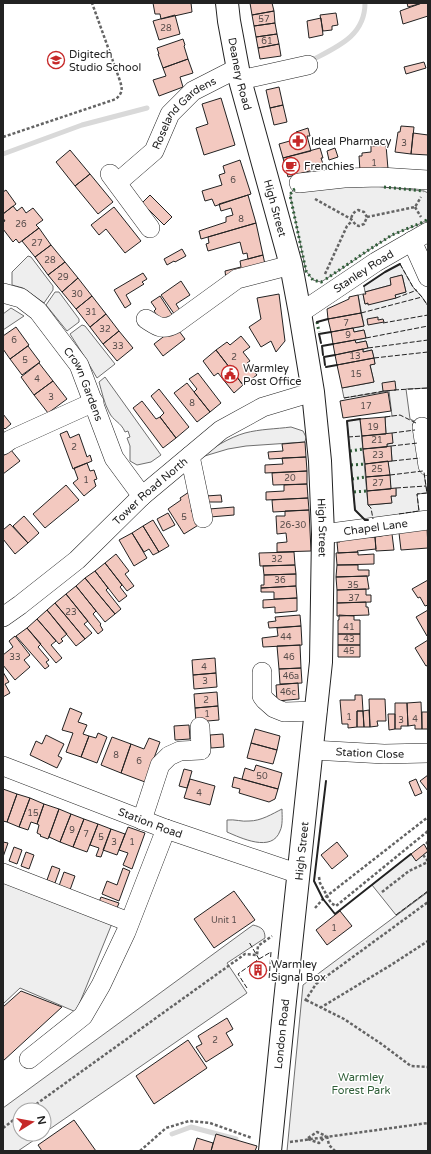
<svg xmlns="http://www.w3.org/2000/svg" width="431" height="1154" font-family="'Varela Round',sans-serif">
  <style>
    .green { fill: #eee; stroke: #6f6f6f }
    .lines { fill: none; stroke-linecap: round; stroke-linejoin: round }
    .stream { stroke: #d9d9d9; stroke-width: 5 }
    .building { fill: #f3c9c0; stroke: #222 }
    .minor-casing { stroke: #222; stroke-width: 20 }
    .major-casing { stroke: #222; stroke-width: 24 }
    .path { stroke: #646464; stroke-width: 2.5; stroke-dasharray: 3 2; stroke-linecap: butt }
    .minor { stroke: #fff; stroke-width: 19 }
    .major { stroke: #fff; stroke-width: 22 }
    .hedge { stroke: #2f5e38; stroke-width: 3; stroke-dasharray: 2 3; stroke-linecap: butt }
    .fence { stroke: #222; stroke-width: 1; stroke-dasharray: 5 2; stroke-linecap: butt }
    .wall { stroke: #222; stroke-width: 2 }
    .labels { text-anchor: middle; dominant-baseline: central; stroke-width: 3; stroke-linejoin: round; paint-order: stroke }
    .number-label { font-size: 9px; fill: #564c4a }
    .poi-label { font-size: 11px; fill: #222; stroke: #fff; text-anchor: start }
    .street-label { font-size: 11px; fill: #222; stroke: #fff }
    .park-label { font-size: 11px; fill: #2f5e38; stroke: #fff }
  </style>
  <rect width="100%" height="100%" fill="#fff"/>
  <!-- green -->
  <path class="green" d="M364,185L424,191L428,193V219C417,227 403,229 391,236C367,250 345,268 321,282L313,280L306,271L290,195L293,190Z
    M28,256L31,257L53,286V290L44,303L23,288L12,285V272Z
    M400,264L413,287L422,297L428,306V388L406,389L410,419L416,422L427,493L417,494L419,511L365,520L355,510L347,421L360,419L368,505L391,503V496H396V489H391L388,461H392L391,447H387V444L393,443L386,434L385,417L392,416L389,391L344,398L342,388L374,382L370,365L375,364L372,350L363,352V349L368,348L366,341L356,343L355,340L366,338L364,330L354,332L353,328L364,326L358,295L363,294L365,304L396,298L395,295L406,292L402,275L391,278V285L365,292L364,286L385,272Z
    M55,292H59L79,319V322L67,331L46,305Z
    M11,308L24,316L3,330V314Z
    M82,325L85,326L115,364L97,378L84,356L70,334Z
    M105,377L161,455L151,462L137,465L130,461V446L127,438L130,437L128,431L125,432C121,422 113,421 109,412C104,403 102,392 99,382Z
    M291,427L303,431L306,437L305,442L246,446L228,449L198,458C211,449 230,437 245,433C260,429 276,429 291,427Z
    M282,809C282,816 283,825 280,831C272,853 241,838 227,832V820C235,819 242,822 249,821C261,821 272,814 282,809Z
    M428,851V891L396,915L372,885L411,854L416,860Z
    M3,877L113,921L76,1012L20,988L3,1004Z
    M428,892V1151H287L303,985Z
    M253,925C261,927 265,929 265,938L227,963L247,993L44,1133V1110H20V1134H43L18,1151H3V1108Z"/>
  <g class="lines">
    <!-- stream -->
    <path class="stream" d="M314,59C339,46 365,35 365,3
      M3,154L82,125L147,108
      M172,1134L191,1127L236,1139"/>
  </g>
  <!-- building -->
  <path class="building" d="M153,3H191L192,12L161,19L160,14H155Z
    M250,3H272L274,11L252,15Z
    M407,3H422L408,7Z
    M422,3H428V16L403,24L400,11Z
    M274,11L275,23L254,26L252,15Z
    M336,13L338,25L332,26V30L323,31L320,15Z
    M175,15L180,34L159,40L153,21Z
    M321,18L323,35L309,38L307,21Z
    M275,23L277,34L256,37L254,26Z
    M277,34L279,44L258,48L256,37Z
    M183,39L185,45L184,46L188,59L163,68L158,54H159L157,48Z
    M279,44L281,56L260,59L258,48Z
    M188,59L193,73L180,77L183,87L159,96L153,80L166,76L163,68Z
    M424,62L426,68L406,74L404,67Z
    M279,87L283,105L270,108L266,90Z
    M221,98L235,145L204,155L196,128L208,124L202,104Z
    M283,105L287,122L274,125L270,108Z
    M401,126L414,127L411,154L395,152L398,132H400Z
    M308,128L310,136H307L311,151L283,158L279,144L297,139L296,132Z
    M413,133L428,135V155L411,154Z
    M386,145L388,169L360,171L359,156H362V153L371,152V146Z
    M320,148L323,158H321L324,167L288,177L283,158Z
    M335,148L338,157L329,160L327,151Z
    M70,150L90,174L75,186L56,162Z
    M240,160L251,194L215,206L212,199L205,201L202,191L222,185L219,175L225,173L223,166Z
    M90,174L113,202L98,214L75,186Z
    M6,190L16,204L3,214V192Z
    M150,195L172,217L164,225L142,203Z
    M248,195L256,223L201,239L199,231L226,222V217L233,215L231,208L221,211L219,204Z
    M13,206L17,211L22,207L26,213L33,208L43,220L36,225L39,228L19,243L16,239L13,242L3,229V222L5,221L3,218V214Z
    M114,207L141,241L125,253L106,229L99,235L91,225Z
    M256,223L263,255L248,259L247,253L243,254L240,242L208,251L206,244L209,243L208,237Z
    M39,228L51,245L35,257L22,241Z
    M51,245L65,262L48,275L35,257Z
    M182,249L186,256L175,262L174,261L167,265L164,259Z
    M263,255L266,269L226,279L225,271L241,267L240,261Z
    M65,262L78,278L62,292L48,275Z
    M143,273L147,279L142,282L144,284L126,295L131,304L125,308L114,290Z
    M402,275L406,292L395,295L396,298L368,305V303L365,304L363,294H366L365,292L391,285L390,278Z
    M78,278L92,296L76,309L62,292Z
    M181,281L190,295L176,304L181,312L175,315L161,295Z
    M279,294L285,341L276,352L271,341L261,347L249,327L261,319L257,298Z
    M358,295L361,313L328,319L327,309L349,299V297Z
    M92,296L106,314L90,327L76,309Z
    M160,296L173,316L162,323L154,311L156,309L151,302Z
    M361,313L364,326L331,332L328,319Z
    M106,314L119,331L103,344L90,327Z
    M378,317V320L383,319L384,322L368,325L367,319Z
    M16,327L29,345L10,359L3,349V336Z
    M176,327L185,339L163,356L154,344Z
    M353,328L354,332L364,330L366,338L333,344L331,332Z
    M119,331L133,348L117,361L103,344Z
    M241,336L250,347L243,352L250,361L247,363L257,375L243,385L216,350L227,342L230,345Z
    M355,340L356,343L366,341L368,348L335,355L333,344Z
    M28,346L40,362L22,375L10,359Z
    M363,349V352L372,350L374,358L337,365L335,355Z
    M216,350L243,385L234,393L218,373L214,376L203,361Z
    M374,358L375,364L370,365L374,382L342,388L337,365Z
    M39,363L53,381L34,395L21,377Z
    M198,373L221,403L210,412L194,392L197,389L189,379Z
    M53,381L67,399L48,413L34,395Z
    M395,381L396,390L383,391L382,383Z
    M187,383L210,412L197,422L174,393Z
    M159,389L189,427L176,438L160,417L164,413L151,396Z
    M388,392L391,411L343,418L340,401Z
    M142,401L156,419L160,417L176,438L163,448L133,408Z
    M3,414L11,424L5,429L3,427Z
    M385,417L386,434L362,436L360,419Z
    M67,431L70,438L79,434L87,457L90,455L92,461L73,469L60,434Z
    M392,433L393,443L387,444V447L363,449L362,436Z
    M305,442L306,457L269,459L268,452L283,451L282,444Z
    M391,446L392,461L365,464L363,449Z
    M11,450L20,461L3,474V456Z
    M306,457L307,471L265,473V465L283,464L282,458Z
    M388,461L390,475L366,477L365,464Z
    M87,463L90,471L94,470L97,479L94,480L96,486L84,496L73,483L78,479L74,468Z
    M307,471V484L273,485L272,473Z
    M390,475L391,489L367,491L366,477Z
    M307,484L308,498L266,500V492L284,491V485Z
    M66,485L79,500L45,528L33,514Z
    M396,488V496H391L392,503L368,505L367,491Z
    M192,490L195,508L191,510L200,524L184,534L168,509L181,500L180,498Z
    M221,495L222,502H207L206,496Z
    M308,498L309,510L273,512L272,500Z
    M234,507V515L210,517L209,509Z
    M309,510L311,551L277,552V543L287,542L286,533L277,534L276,516H285V511Z
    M168,513L175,525L163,531L157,519Z
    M24,516L39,533L28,543L13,526Z
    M153,520L169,546L159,552L143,526Z
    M10,524L28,543L15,554L3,539V530Z
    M143,526L159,552L153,555L149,549L144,552L132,533Z
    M427,527L428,548L401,550L399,533Z
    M132,533L147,558L134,566L119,540Z
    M392,534L394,550L376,551L375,537Z
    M375,537L376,549L357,551L358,552L338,553L337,542H340V539Z
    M294,552L295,565L260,566L259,553Z
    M358,552V555L374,554V564L337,565L336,553Z
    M116,554L129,571L125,574L134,586L127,591L105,563Z
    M105,563L122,585L120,587L127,596L119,602L95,571Z
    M295,565L296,574L264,575L263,566Z
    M337,565H358V570H369V576L336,577Z
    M95,571L108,588L106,590L121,609L115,614L85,578Z
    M296,574V586L261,588V585H264V575Z
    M367,576L369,589L337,590L336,577Z
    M85,578L115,614L105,622L76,586Z
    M428,580V605L425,606L420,597L418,598L412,589Z
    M76,586L96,611L93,614L101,624L100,625L103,630L98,634L66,594Z
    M296,586L297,598L274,599V592H261V588Z
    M366,589V595H371V602L337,603V590Z
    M66,594L88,621L84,624L92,633L85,639L55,603Z
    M297,598V611L275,613V607L263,608V600Z
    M366,602V607H368L369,615L337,616V603Z
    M55,603L85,639L76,646L47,610Z
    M47,610L67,634L61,639L63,641L59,644L37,619Z
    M428,610V635L427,636L416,617Z
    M300,615L301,626L269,628L268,622L276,621L275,617Z
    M339,615L354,616V620H360V634H338V620H339Z
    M37,619L56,641L51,645L62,658L56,663L27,628Z
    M301,626L302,645L263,647L262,638L278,636L277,628Z
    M27,628L41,644L38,647L49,660L46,662L49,666L45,669L16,636Z
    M338,634H360V645H338Z
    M15,636L30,655L24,660L30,667L15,680L3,665V655L13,647L9,641Z
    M428,640V665L426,666L415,648Z
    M300,645L301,668L279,669L277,646Z
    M338,645H360V657H338Z
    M215,658L216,673L193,675L192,660Z
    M301,668L302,683L280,684L279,669Z
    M3,672L9,682L5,684L10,693L3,697Z
    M216,673L217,687L194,689L193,675Z
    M298,683L299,699L277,701L276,685Z
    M217,692L218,706L195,708L194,694Z
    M355,695H362L363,711H357V727L348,728V724H342L340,700H355Z
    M369,699H385L386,721H377L378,726L370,727Z
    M421,702L422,729H415V725L408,726L407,703Z
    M395,703H407L408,726H401V729H395Z
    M218,706L219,720L196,722L195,708Z
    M70,708L82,713L78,722L87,725L83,734L89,736L81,757L66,752L73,733L62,730Z
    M369,710L370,727H364L363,711Z
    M357,711H363L364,727H357Z
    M422,712H428V729H422Z
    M388,714H395V729L389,730Z
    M189,725L190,739L175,740L174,726Z
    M255,729L280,736L277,750L251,743Z
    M98,733L107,737L97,763L81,757L89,736L96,738Z
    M223,734L224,747L211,748L210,735Z
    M46,735L64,744L58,756L62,758L57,768L30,755L36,741L42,744Z
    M112,737L131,744L121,773L101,765Z
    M149,738L160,742L145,782L121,773L131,744L144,749Z
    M251,743L277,750L273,764L247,758Z
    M256,765L282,773L278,789L242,779L245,768L254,771Z
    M184,769L192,771L187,788L179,786Z
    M428,775V791L420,781Z
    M234,777L278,789L275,799L269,802L239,793L240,789L232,787Z
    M190,779L215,786L210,805L184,798Z
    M416,779L422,793L415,796L409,782Z
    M3,789L17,794L7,822L3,821Z
    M17,794L30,798L19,827L7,822Z
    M30,798L44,804L37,824L31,822L28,830L19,827Z
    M44,804L59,809L48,839L40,836L41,835L37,833L39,825L37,824Z
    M59,809L71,814L60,842L49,837Z
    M71,814L84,819L73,847L60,842Z
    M84,819L98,824L87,852L73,847Z
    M98,824L111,829L101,857L96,856L99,848L90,845Z
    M128,827L145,833L132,869L123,865L128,853L119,850Z
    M111,829L125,834L117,855L103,850Z
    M3,842L8,843L3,857Z
    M337,842L348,856L332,869L321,855Z
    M424,844L428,851L416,861L411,854Z
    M14,847L22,850L17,864L9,861Z
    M26,852L34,855L29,869L21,866Z
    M52,866L60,869L55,883L47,880Z
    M123,868L130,871L119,901L102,894L107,881L117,885Z
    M64,872L75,876L70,890L59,886Z
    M234,891L255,920L214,948L194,919Z
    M101,897L119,903L115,913L97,907Z
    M340,911L352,926L327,945L316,930Z
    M261,962L267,971L255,978L250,970Z
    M21,991L62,1007L3,1061V1007Z
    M227,1018L233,1029L226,1033L233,1045L206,1062L196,1047L202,1044L198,1036Z
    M188,1040L207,1068L154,1104L136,1076Z
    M74,1120L96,1151H42L38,1145Z
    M216,1134L257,1146L255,1151H211Z
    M197,1138L213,1143L211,1151H193Z"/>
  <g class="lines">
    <!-- minor casing -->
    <g class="minor-casing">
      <g id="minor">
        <path d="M240,80L308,65"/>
        <path d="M110,174L150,228"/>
        <path id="s1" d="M117,183L154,151L170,114L193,91L238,68"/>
        <path d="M299,183L344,178L380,177L428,180"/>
        <path d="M412,241L428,277"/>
        <path id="s2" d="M3,293L21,298L38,311L79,365L114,458L142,496"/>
        <path id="s3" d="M300,313L376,262L428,232"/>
        <path d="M146,319C157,326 162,331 175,324L237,279L291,265"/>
        <path d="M422,427L428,466"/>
        <path d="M3,445L10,440L94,402"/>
        <path d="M190,456L203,518"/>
        <path id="s4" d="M323,534L428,520"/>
        <path id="s5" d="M3,617L20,605L77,560L142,496L221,430L263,407L313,392"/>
        <path d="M262,672V696L265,700L274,708L284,712L317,711"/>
        <path id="s6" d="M312,750L384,754L428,753"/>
        <path id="s7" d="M3,766L166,829L299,874"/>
        <path d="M142,820L160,765L169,756L180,751L201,750L200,727"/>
        <path d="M3,873L129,922"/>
        <path d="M29,1059L83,1016L101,985L126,932L166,829"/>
      </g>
    </g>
    <!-- major casing -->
    <g class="major-casing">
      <g id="major">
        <path id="s8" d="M227,3L229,21L240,80L291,265L300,313L313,392L320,461L323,534L321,662L285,1001L270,1151"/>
      </g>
    </g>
    <!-- path -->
    <path class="path" d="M3,137L116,99C124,92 122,87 119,78L92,3
      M315,199L351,219L356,225L359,226L364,224L367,217L364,212L358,210C354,212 352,214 351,219
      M415,207L421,217
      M367,217L415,207L421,197
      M325,274L347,226L352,221
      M426,842L428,844
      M423,855L428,861
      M319,877L320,883L331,903L336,906L428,831
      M382,892L409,871L428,862
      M315,908L323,899L428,817
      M306,1000L344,1019L383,1045L411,1066L428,1067
      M305,1001L316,984L428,902
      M320,1008L391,965L428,941
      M28,1110L245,954L257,955L258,946L272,936
      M3,1128L20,1115
      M327,1136L329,1145L335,1151
      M308,1138L317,1132L326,1136
      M308,1139L319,1143L326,1136
      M290,1142L428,1123
      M140,1151L166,1128L189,1121L210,1123L252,1138"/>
    <!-- minor -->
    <use href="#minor" class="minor"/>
    <!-- major -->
    <use href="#major" class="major"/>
    <!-- hedge -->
    <path class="hedge" d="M384,187L424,191
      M295,189L293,190L290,195L306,271L313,280L321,282L324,281
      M425,221L428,219
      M326,279L367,251L392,235L423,222
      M317,322L319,332
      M350,451L363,449
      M351,465L365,464
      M352,479L366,477
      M354,492L367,491"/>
    <!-- fence -->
    <path class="fence" d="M400,264L413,287L422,297L428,306
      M396,298L417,290
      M361,313L422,297
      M383,323L428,315
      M366,338L428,326
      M368,348L428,340
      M374,358L428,352
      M394,390L428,388
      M344,398L384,391
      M385,417L400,415L416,423
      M392,433L415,430
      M348,437L362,436
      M391,446L418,443
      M392,461L420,458
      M390,475L423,471
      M396,488L426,486
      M368,505L371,508L373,519
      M399,514L419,511L417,494L427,493L424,472
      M396,915L428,891
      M259,959L271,952L269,980
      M247,988L238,974L259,959L249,942"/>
    <!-- wall -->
    <path class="wall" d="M364,286L385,272L400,264
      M317,322L328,319
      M321,343L319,334L331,332
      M323,355L322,346L333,344
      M325,365L324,357L335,355
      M326,367L337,365
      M360,419L347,421L355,510L365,520H368
      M326,781L314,881L323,899L335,914L411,854"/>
  </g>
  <!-- icons -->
  <defs>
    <g id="school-ring" transform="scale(0.9)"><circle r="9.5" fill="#fff" stroke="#c62828" stroke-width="1.5"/><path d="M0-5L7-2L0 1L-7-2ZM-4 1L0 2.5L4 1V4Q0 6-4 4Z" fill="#c62828"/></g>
    <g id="pharmacy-ring" transform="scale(0.9)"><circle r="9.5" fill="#fff" stroke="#c62828" stroke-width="1.5"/><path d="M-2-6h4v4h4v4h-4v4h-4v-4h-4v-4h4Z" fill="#c62828"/></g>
    <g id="cafe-ring" transform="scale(0.9)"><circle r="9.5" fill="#fff" stroke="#c62828" stroke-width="1.5"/><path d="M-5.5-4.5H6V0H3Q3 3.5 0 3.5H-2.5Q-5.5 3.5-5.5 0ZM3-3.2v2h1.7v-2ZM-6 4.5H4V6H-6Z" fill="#c62828"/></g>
    <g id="civic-ring" transform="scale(0.9)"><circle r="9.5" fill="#fff" stroke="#c62828" stroke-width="1.5"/><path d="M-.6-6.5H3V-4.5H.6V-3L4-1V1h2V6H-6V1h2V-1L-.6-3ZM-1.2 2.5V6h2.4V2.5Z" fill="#c62828"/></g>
    <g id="building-ring" transform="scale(0.9)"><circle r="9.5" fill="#fff" stroke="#c62828" stroke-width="1.5"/><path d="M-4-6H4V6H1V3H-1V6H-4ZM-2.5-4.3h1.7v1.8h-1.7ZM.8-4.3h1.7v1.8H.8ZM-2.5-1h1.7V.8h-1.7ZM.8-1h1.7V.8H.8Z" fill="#c62828"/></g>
  </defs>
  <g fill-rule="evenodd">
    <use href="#school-ring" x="56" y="60"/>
    <use href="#pharmacy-ring" x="298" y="141"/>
    <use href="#cafe-ring" x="291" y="166"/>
    <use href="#civic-ring" x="230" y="374"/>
    <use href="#building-ring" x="258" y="970"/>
  </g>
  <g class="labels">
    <!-- number labels -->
    <g class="number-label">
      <text x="264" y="19">57</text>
      <text x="166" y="28">28</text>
      <text x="267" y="41">61</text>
      <text x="404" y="143">3</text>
      <text x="374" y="163">1</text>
      <text x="233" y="180">6</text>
      <text x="241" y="219">8</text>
      <text x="21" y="224">26</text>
      <text x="37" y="243">27</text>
      <text x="50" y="260">28</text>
      <text x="63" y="277">29</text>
      <text x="77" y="294">30</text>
      <text x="91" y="312">31</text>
      <text x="346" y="323">7</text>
      <text x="105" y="329">32</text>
      <text x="348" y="335">9</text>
      <text x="14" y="340">6</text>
      <text x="118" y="346">33</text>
      <text x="355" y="356">13</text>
      <text x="234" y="357">2</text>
      <text x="25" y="360">5</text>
      <text x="356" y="374">15</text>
      <text x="37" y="379">4</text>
      <text x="51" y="397">3</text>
      <text x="192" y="403">8</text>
      <text x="366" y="406">17</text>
      <text x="373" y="427">19</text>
      <text x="377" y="440">21</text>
      <text x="74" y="447">2</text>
      <text x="378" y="455">23</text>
      <text x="377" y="469">25</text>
      <text x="290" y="478">20</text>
      <text x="86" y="480">1</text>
      <text x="378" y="483">27</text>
      <text x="184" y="517">5</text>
      <text x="293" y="525">26-30</text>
      <text x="277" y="559">32</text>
      <text x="280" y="580">36</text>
      <text x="353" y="585">35</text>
      <text x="354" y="598">37</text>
      <text x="71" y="612">23</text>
      <text x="349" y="627">41</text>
      <text x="286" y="637">44</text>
      <text x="349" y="639">43</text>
      <text x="349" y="651">45</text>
      <text x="15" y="657">33</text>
      <text x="289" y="657">46</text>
      <text x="204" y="667">4</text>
      <text x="291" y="676">46a</text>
      <text x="205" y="681">3</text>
      <text x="288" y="692">46c</text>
      <text x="206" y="700">2</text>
      <text x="207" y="714">1</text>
      <text x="349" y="717">1</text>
      <text x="415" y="719">4</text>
      <text x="401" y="720">3</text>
      <text x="116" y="755">8</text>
      <text x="139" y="761">6</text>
      <text x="262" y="776">50</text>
      <text x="199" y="793">4</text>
      <text x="33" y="813">15</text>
      <text x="72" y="830">9</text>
      <text x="86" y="834">7</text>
      <text x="101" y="837">5</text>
      <text x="114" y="842">3</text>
      <text x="132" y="842">1</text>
      <text x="224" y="920">Unit 1</text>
      <text x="334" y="928">1</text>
      <text x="215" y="1040">2</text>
    </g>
    <!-- poi labels -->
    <g class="poi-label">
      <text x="69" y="54">Digitech<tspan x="69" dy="13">Studio School</tspan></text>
      <text x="311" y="141">Ideal Pharmacy</text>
      <text x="304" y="166">Frenchies</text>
      <text x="243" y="368">Warmley<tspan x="243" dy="13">Post Office</tspan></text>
      <text x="271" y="964">Warmley<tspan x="271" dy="13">Signal Box</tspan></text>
    </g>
    <!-- street labels -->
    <g class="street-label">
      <text stroke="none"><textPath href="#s8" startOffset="72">Deanery Road</textPath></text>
      <text stroke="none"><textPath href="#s1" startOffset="99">Roseland Gardens</textPath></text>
      <text stroke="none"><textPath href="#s8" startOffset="211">High Street</textPath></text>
      <text stroke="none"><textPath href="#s3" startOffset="76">Stanley Road</textPath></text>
      <text stroke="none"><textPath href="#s2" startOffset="127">Crown Gardens</textPath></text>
      <text stroke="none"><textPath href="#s5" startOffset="194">Tower Road North</textPath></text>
      <text stroke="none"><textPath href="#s4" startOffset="53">Chapel Lane</textPath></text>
      <text stroke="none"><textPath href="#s8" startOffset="535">High Street</textPath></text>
      <text stroke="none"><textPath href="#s6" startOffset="58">Station Close</textPath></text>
      <text stroke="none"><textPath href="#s7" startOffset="158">Station Road</textPath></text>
      <text transform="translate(302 851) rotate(-84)">High Street</text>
      <text transform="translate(282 1034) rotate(-84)">London Road</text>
    </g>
    <!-- park labels -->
    <g class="park-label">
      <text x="361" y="1077">Warmley<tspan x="361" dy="13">Forest Park</tspan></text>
    </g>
  </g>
  <!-- border -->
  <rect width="431" height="1154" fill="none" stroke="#222222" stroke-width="8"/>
  <!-- north arrow -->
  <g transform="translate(32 1122) rotate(79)"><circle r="19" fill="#ffffff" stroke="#a7a7a7"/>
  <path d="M0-3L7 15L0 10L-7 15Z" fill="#c62828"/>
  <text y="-6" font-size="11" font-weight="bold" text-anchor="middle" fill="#222222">N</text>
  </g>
</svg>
